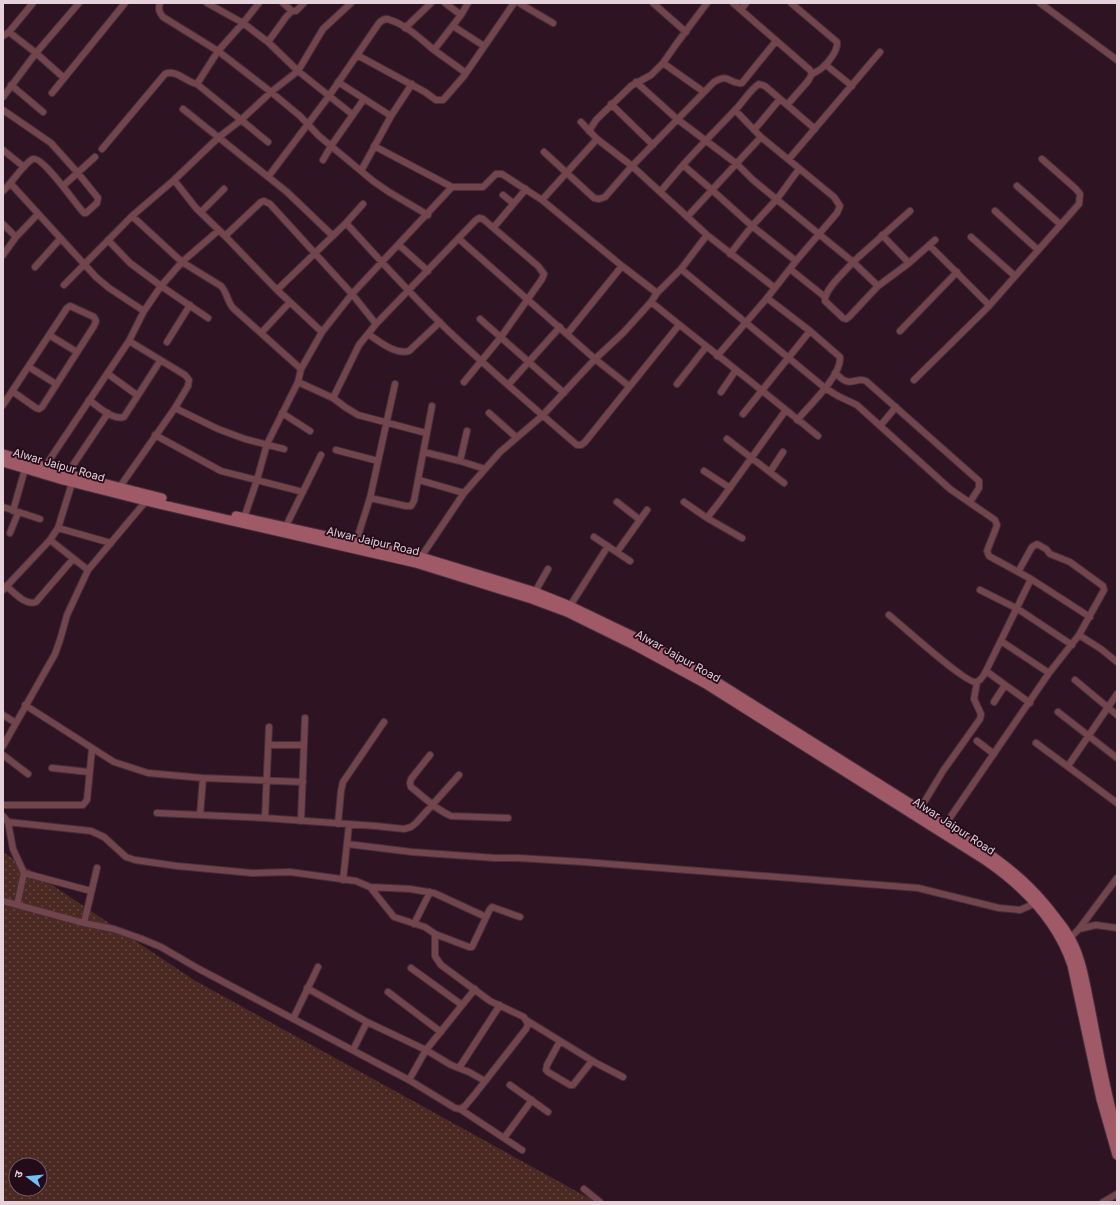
<svg xmlns="http://www.w3.org/2000/svg" width="1120" height="1205" font-family="Inter,'Noto Sans Devanagari',sans-serif">
  <style>
    .grass { fill: url(#grass-dots); fill-rule: evenodd }
    .lines { fill: none; stroke-linecap: round; stroke-linejoin: round }
    .minor-casing { stroke: #482f3c; stroke-width: 8 }
    .secondary-casing { stroke: #482f3c; stroke-width: 11 }
    .minor { stroke: #72454d; stroke-width: 6 }
    .secondary { stroke: #a05a67; stroke-width: 9 }
    .labels { text-anchor: middle; dominant-baseline: central; stroke-width: 3.5; stroke-linejoin: round; paint-order: stroke }
    .street-label { font-size: 11px; fill: #e5d2db; stroke: #240b19 }
  </style>
  <defs>
    <pattern id="grass-dots" width="8" height="8" patternUnits="userSpaceOnUse"><rect width="8" height="8" fill="#4b2923"/><path d="M2 2h.1M6 6h.1" fill="none" stroke="#654742" stroke-width="1.8" stroke-linecap="round"/></pattern>
  </defs>
  <rect width="100%" height="100%" fill="#2e1422"/>
  <!-- grass -->
  <path class="grass" d="M3,852L194,980L596,1202H3ZM16,1165H40V1189H16Z"/>
  <g class="lines">
    <!-- minor casing -->
    <g class="minor-casing">
      <path id="minor" d="M160,3C158,9 159,12 163,17L218,51L271,92L300,116L319,136L373,181L389,192L428,215
        M207,3L243,23L268,42L298,71L353,115
        M259,3L243,23L218,51L197,84L268,142
        M283,3L292,11
        M445,3L461,15
        M519,3L553,23
        M653,3L686,32
        M733,3L810,70L812,74L808,81L787,105
        M791,3L837,42C838,50 829,62 823,67C820,70 816,72 812,74
        M1040,3L1117,60
        M741,10L746,3
        M453,26L484,46
        M405,28L431,3
        M9,32L33,3
        M3,36L9,32L36,53L64,78
        M268,42L286,17L292,11H296L304,3
        M434,50L466,73
        M357,55L425,92L436,100H443L464,76L514,3
        M663,63L704,92
        M826,65L852,86
        M338,82L391,116
        M636,82L677,119L737,164L753,180L853,262C846,271 824,289 825,301L843,318L846,319L849,317L878,286
        M11,85L43,112
        M52,93L125,3
        M3,97L36,53L79,3
        M611,104L653,145
        M183,109L287,192L333,236
        M3,110L51,143L77,172L98,198L97,203L86,213H84C76,205 43,156 33,159C25,162 11,184 3,191
        M581,122L597,139L632,166L707,235L775,288
        M754,130L780,99
        M589,131L596,120L631,86L651,75L663,63L677,43L707,3
        M374,146L452,187H483L496,174H502L542,200L622,266L657,293
        M102,149L165,74C176,69 186,82 197,84
        M3,150L24,167
        M544,152L594,198L599,199L605,197L632,166L714,82C730,72 729,85 742,83L776,41
        M789,159L880,52
        M323,160L331,146L364,99
        M361,171L391,116L412,84
        M268,177L329,96L379,23C382,20 386,18 390,20C405,24 422,40 434,50L461,15L468,3
        M174,180L196,208L225,236L277,290L322,332
        M11,184L96,277L109,288L144,311
        M63,186L95,157
        M1017,186L1060,224
        M660,192L683,165
        M503,195L513,203
        M542,200L597,139
        M910,211L853,262L878,286L909,263L935,240
        M995,211L1038,250
        M201,212L224,189
        M132,216L182,262L221,286C227,292 227,301 233,308L301,369
        M687,217L761,137
        M346,223C382,262 417,302 456,338C495,374 536,410 577,445H581L585,442L679,325
        M3,224L16,237
        M494,227L526,189
        M882,235L909,263
        M225,236L261,202L264,201L270,204L352,294L376,324
        M971,237L1015,276
        M459,239L595,359L629,386
        M108,240L130,263L161,286L208,318
        M399,245L428,271
        M730,254L752,226L777,199L799,169
        M3,255L16,237L38,214
        M796,261L752,226L712,190L683,165C701,145 720,126 738,107C745,99 751,89 759,84L765,86L815,129
        M35,267L60,239
        M681,269L825,388L838,396L857,405L950,489L995,520L997,525L996,528L987,551L989,556L1031,579L1090,617
        M790,269L825,297
        M64,285L132,216L174,180L219,137L241,120L271,92L298,71L323,29L351,3
        M277,290L346,223L363,204
        M767,298L810,331L840,357C842,375 809,406 797,420
        M651,302C707,347 763,391 818,436
        M988,307L1079,204L1080,194L1076,189L1042,159
        M480,319L564,393
        M900,331L957,272
        M262,332L290,302
        M368,334C379,341 395,355 409,351L440,322
        M567,334L622,266
        M49,335L77,352
        M167,342L190,305
        M717,356L767,298L796,261L837,213L840,206L834,197L761,137L735,110
        M29,367L56,384
        M835,373C839,376 842,380 846,381C853,384 859,377 866,381L979,481V488L970,502
        M108,374L137,395
        M914,380L982,313L988,307V304L929,245
        M298,382L333,398L345,407L358,415L426,433
        M677,384L706,347
        M508,385L560,327
        M721,392L736,370
        M333,398L359,345L376,324L476,220L479,218L483,219L538,266L544,274L542,279L501,337L464,382
        M89,400C99,407 111,420 124,417L160,361
        M3,405L67,308L70,306L94,317L96,321L94,326L42,407L39,409L36,408L12,391
        M175,408L218,429L245,439L284,449
        M282,413L310,431
        M489,413L516,437
        M743,414L810,331
        M880,426L896,407
        M155,435L221,471L303,492
        M727,439L784,483
        M336,450L378,461
        M424,452L460,461L485,469
        M460,461L467,431
        M44,468L129,341L144,311L161,286L182,262L219,230
        M704,471L730,488
        M770,472L783,452
        M67,474L108,413
        M419,480L464,493
        M119,488L175,408L188,386L189,380L185,375L129,341
        M370,498L406,506H411L414,501L432,406
        M617,502L640,520
        M684,502L707,518L742,538
        M3,507L40,519
        M13,511L25,469
        M244,518L257,480L267,444L298,382L301,369L322,332L352,294L452,187
        M707,518L721,500L786,410
        M286,526L321,455
        M58,528L111,543
        M10,533L18,513
        M594,537L630,561
        M50,540L88,570
        M356,542L370,498L395,384
        M617,552L647,510
        M421,557L464,493L500,452L542,416L595,359L623,333L651,302L657,293L681,269L707,235
        M6,586C14,592 25,606 36,602L73,559
        M3,590L50,540L58,528L72,483
        M980,590L1018,609L1072,645
        M535,592L548,569
        M570,606L608,546
        M889,615C900,624 966,684 976,682C981,681 984,675 986,671L1031,579
        M1079,635L1101,649L1117,662
        M1001,641L1049,673
        M986,671L1030,703
        M1075,680L1117,715
        M994,702L1005,685
        M25,705L114,762L148,773L203,778L303,782
        M1058,712L1117,758
        M3,715L16,723
        M977,741L994,754
        M1036,743L1117,803
        M269,745H304
        M3,746L55,654L60,640L67,615L88,570L146,501
        M3,755L28,774
        M430,755L411,779L410,783L411,787C424,797 436,810 451,816L508,818
        M1068,766L1117,694
        M52,768L89,772
        M3,805H83L87,800L92,749
        M920,809L943,771L980,719L981,714L974,699L977,682
        M157,813L265,818L376,826L404,829L411,827L416,823L459,775
        M200,815L203,778
        M3,816L8,822L13,849L24,873L17,905
        M265,818L269,727
        M301,821L305,718
        M338,824L341,791L343,782L384,722
        M945,825L1049,673L1079,635L1104,590L1103,586L1070,562L1050,554L1046,549L1037,544L1032,547L1018,572
        M347,844L412,852L495,858H518L584,862L918,888L999,908L1020,910L1036,903
        M24,873L91,891
        M343,880L349,825
        M370,887L410,889L434,893L486,917
        M3,901L84,923L114,929L142,939L161,947L199,969L409,1080L455,1108L460,1109L465,1106L475,1094L526,1029L528,1024L524,1017L490,1001L441,965L435,956V934L425,927L394,917L370,887L356,881L290,872L252,873L177,866L135,860L126,857L104,837L91,831L8,822
        M84,923L97,868
        M414,924L430,892
        M1079,929L1096,925L1117,928
        M435,934L469,947H472L490,909L492,907L520,917
        M1068,940L1079,929L1117,878
        M411,968L462,1005
        M307,988L367,1022L426,1050L409,1080
        M475,989L426,1050L451,1065L469,1072L485,1081
        M388,992L441,1032
        M293,1019L318,967
        M526,1020L596,1063L623,1077
        M560,1041L547,1065L546,1070L548,1072L570,1085H573L592,1061
        M353,1050L367,1022
        M459,1068L500,1005
        M510,1085L548,1112
        M460,1109L522,1150
        M504,1138L532,1100
        M584,1189L600,1202
        M1103,1202L1117,1194"/>
    </g>
    <!-- secondary casing -->
    <g class="secondary-casing">
      <path id="secondary" d="M3,454L67,474L162,498
        M3,462L63,480L146,501L416,563L532,599L567,612L636,646L706,684L985,860C1023,886 1057,920 1072,965L1101,1099L1117,1155
        M236,516L421,557L535,592L570,606L643,641L709,677L981,848C1012,870 1033,887 1056,918C1061,924 1066,931 1070,938C1082,959 1085,984 1090,1007C1098,1049 1105,1091 1117,1132"/>
    </g>
    <!-- minor -->
    <use href="#minor" class="minor"/>
    <!-- secondary -->
    <use href="#secondary" class="secondary"/>
  </g>
  <g class="labels">
    <!-- street labels -->
    <g class="street-label">
      <text transform="translate(59 465) rotate(16)">Alwar Jaipur Road</text>
      <text transform="translate(373 541) rotate(13)">Alwar Jaipur Road</text>
      <text transform="translate(678 656) rotate(29)">Alwar Jaipur Road</text>
      <text transform="translate(954 826) rotate(33)">Alwar Jaipur Road</text>
    </g>
  </g>
  <!-- border -->
  <rect width="1120" height="1205" fill="none" stroke="#e5d2db" stroke-width="8"/>
  <!-- north arrow -->
  <g transform="translate(28 1177) rotate(286)"><circle r="19" fill="#240b19" stroke="#715b67"/>
  <path d="M0-3L7 15L0 10L-7 15Z" fill="#71c1f5"/>
  <text y="-6" font-size="11" font-weight="bold" text-anchor="middle" fill="#e5d2db">उ</text>
  </g>
</svg>
